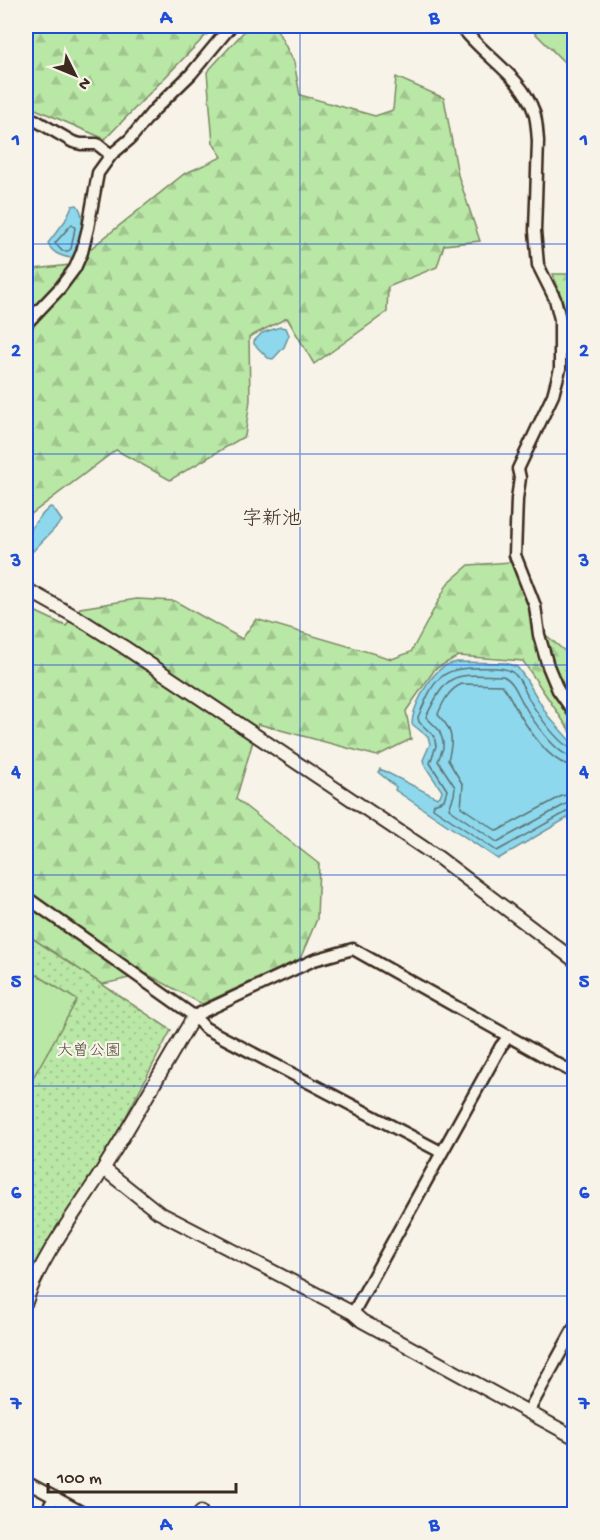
<svg xmlns="http://www.w3.org/2000/svg" width="600" height="1540" font-family="'Gochi Hand','Klee One',sans-serif">
  <style>
    .forest { fill: url(#forest-firs); stroke: #7a8862; stroke-width: 1.5 }
    .park { fill: url(#park-dots); stroke: #7a8862; stroke-width: 1.5 }
    .pitch { fill: #b9e7a6; stroke: #7a8862; stroke-width: 1.5 }
    .water { fill: #8dd8ed; stroke: #6c929a; stroke-width: 1.5 }
    .lines { fill: none; stroke-linecap: round; stroke-linejoin: round }
    .shore { stroke: #5c7071; stroke-width: 1.5 }
    .minor-casing { stroke: #3b2a1e; stroke-width: 15 }
    .tertiary-casing { stroke: #3b2a1e; stroke-width: 16 }
    .minor { stroke: #f7f3e8; stroke-width: 10 }
    .tertiary { stroke: #f7f3e8; stroke-width: 12 }
    .grid { fill: none; stroke: #1d4ed8; stroke-width: 1.5; stroke-opacity: 0.55 }
    .labels { text-anchor: middle; dominant-baseline: central; stroke-width: 4.5; stroke-linejoin: round; paint-order: stroke }
    .park-label { font-size: 16px; fill: #545039; stroke: #f7f3e8 }
    .quarter-label { font-size: 20px; fill: #3b2a1e; stroke: #f7f3e8 }
    .neatline { fill: none; stroke: #1d4ed8; stroke-width: 2 }
    .grid-label { font-size: 20px; text-anchor: middle; font-weight: bold; fill: #1d4ed8 }
  </style>
  <defs>
    <pattern id="forest-firs" width="22" height="20" patternUnits="userSpaceOnUse" patternTransform="scale(1.5)"><rect width="22" height="20" fill="#b9e7a6"/><path d="M5 1l3.5 6h-7zM16 11l3.5 6h-7z" fill="#a0c68e"/></pattern>
    <pattern id="park-dots" width="8" height="8" patternUnits="userSpaceOnUse" patternTransform="scale(1.5)"><rect width="8" height="8" fill="#b9e7a6"/><path d="M2 2h.1M6 6h.1" fill="none" stroke="#a0c68e" stroke-width="1.8" stroke-linecap="round"/></pattern>
  </defs>
  <rect width="100%" height="100%" fill="#f7f3e8"/>
  <filter id="ink" filterUnits="userSpaceOnUse"><feTurbulence type="fractalNoise" baseFrequency=".0167" numOctaves="2"/><feDisplacementMap in="SourceGraphic" scale="12" xChannelSelector="R" yChannelSelector="G"/><feConvolveMatrix kernelMatrix="1 2 1 2 8 2 1 2 1" color-interpolation-filters="sRGB"/></filter>
  <g filter="url(#ink)">
    <!-- forest -->
    <path class="forest" d="M26,26H215L105,139L26,105Z
      M249,26H275L294,62L300,95L375,116L393,110L396,77L444,98L458,175L480,241L444,245L437,267L388,287L387,312L314,364L287,318L249,337L250,400L245,436L170,480L116,450L26,518V270L70,265L184,174L222,157L213,143L207,72Z
      M528,26H574V72Z
      M553,274H574V315L566,311Z
      M511,562L526,595L533,624L574,659V674L569,690L574,697V737L523,661L458,656L435,669L406,711L411,739L377,756L258,724L236,799L319,864L317,919L300,959L202,1004L147,974L73,991L26,960V607L66,626L80,608L137,599L175,601L242,639L256,619L392,659L411,652L448,583L469,565Z"/>
    <!-- park -->
    <path class="park" d="M26,934L171,1030L26,1308Z"/>
    <!-- pitch -->
    <path class="pitch" d="M26,968L77,1000L26,1090Z"/>
    <!-- water -->
    <path class="water" d="M77,205C87,217 82,247 71,258C60,256 52,253 48,243L65,221L72,206Z
      M280,327L286,328L289,335L284,347L273,359L268,358L254,344V341L262,333Z
      M50,507L53,508L62,521L32,552L29,550C28,527 34,522 50,507Z
      M457,662L506,663L517,667L526,679L548,716L574,745V814L498,859L395,790L396,787L378,772L380,769L437,798L440,796L442,791L425,766L423,760L430,744L428,737L412,724C412,708 429,676 443,667C447,664 453,663 457,662Z"/>
    <g class="lines">
      <!-- shore -->
      <path class="shore" d="M72,224L75,228L71,249L68,251H62L55,243Z
        M574,749C560,747 536,712 529,699C524,690 521,678 512,672C502,666 486,668 475,668C437,667 432,686 418,717L419,722L434,736L436,746L430,763L447,790L444,800L434,804L433,808L497,851L570,810H574
        M574,757C556,756 531,718 523,703C517,693 514,681 503,676C454,675 449,669 426,717L439,730L443,741V748L438,761L455,787L454,795L449,809L497,842L566,804L574,802
        M574,766C551,765 528,729 517,710C512,702 509,693 502,685L462,684C449,689 443,702 438,714C440,718 444,721 447,726C454,737 451,748 448,760L463,785L461,807L497,831L562,796L574,793"/>
      <!-- minor casing -->
      <g class="minor-casing">
        <path id="minor" d="M461,26C483,56 522,76 534,112C537,121 537,131 538,141L535,231L538,265L555,299L560,319V369L553,395L518,469L520,478L517,499L515,555L535,606L539,635L548,666L558,690L574,713
          M26,117L35,120L73,142L81,144H97L111,155
          M26,324L60,288L75,268L82,252L88,228L98,173L111,155L130,139L154,110L191,74L231,26
          M26,897L194,1016L205,1028L441,1152
          M194,1016L314,960L353,949L574,1073
          M353,1313L501,1046L509,1036
          M528,1412L574,1328
          M26,1482L85,1514
          M45,1514L54,1498
          M198,1514L201,1511"/>
      </g>
      <!-- tertiary casing -->
      <g class="tertiary-casing">
        <path id="tertiary" d="M26,589L83,621L124,647L439,858L574,960
          M104,1169L158,1212L353,1313L362,1321L574,1437
          M26,1302C40,1258 77,1211 102,1171C134,1120 163,1068 194,1016"/>
      </g>
      <!-- minor -->
      <use href="#minor" class="minor"/>
      <!-- tertiary -->
      <use href="#tertiary" class="tertiary"/>
    </g>
  </g>
  <!-- grid -->
  <path class="grid" d="M300,26V1514M26,244H574M26,454H574M26,665H574M26,875H574M26,1086H574M26,1296H574"/>
  <g class="labels">
    <!-- park labels -->
    <g class="park-label">
      <text x="89" y="1052">大曽公園</text>
    </g>
    <!-- quarter labels -->
    <g class="quarter-label">
      <text x="272" y="520">字新池</text>
    </g>
  </g>
  <!-- margin -->
  <rect width="600" height="1540" fill="none" stroke="#f7f3e8" stroke-width="66"/>
  <!-- north arrow -->
  <g transform="translate(75 75) rotate(133)" stroke="#f7f3e8" stroke-width="4.5" paint-order="stroke">
  <path d="M0-4.5L10 22L0 15L-10 22Z" fill="#3b2a1e"/>
  <text y="-9" font-size="16" font-weight="bold" text-anchor="middle" fill="#3b2a1e">N</text>
  </g>
  <!-- scale -->
  <path d="M48 1483v9h188v-9" fill="none" stroke="#3b2a1e" stroke-width="3"/>
  <text x="57" y="1483" font-size="18" fill="#3b2a1e" stroke="#f7f3e8" stroke-width="4.5" paint-order="stroke">100 m</text>
  <rect x="33" y="33" width="534" height="1474" class="neatline"/>
  <g class="grid-label">
    <text x="166" y="23">A</text>
    <text x="434" y="23">B</text>
    <text x="16" y="145">1</text>
    <text x="584" y="145">1</text>
    <text x="16" y="356">2</text>
    <text x="584" y="356">2</text>
    <text x="16" y="566">3</text>
    <text x="584" y="566">3</text>
    <text x="16" y="777">4</text>
    <text x="584" y="777">4</text>
    <text x="16" y="987">5</text>
    <text x="584" y="987">5</text>
    <text x="16" y="1198">6</text>
    <text x="584" y="1198">6</text>
    <text x="16" y="1409">7</text>
    <text x="584" y="1409">7</text>
    <text x="166" y="1530">A</text>
    <text x="434" y="1530">B</text>
  </g>
</svg>
